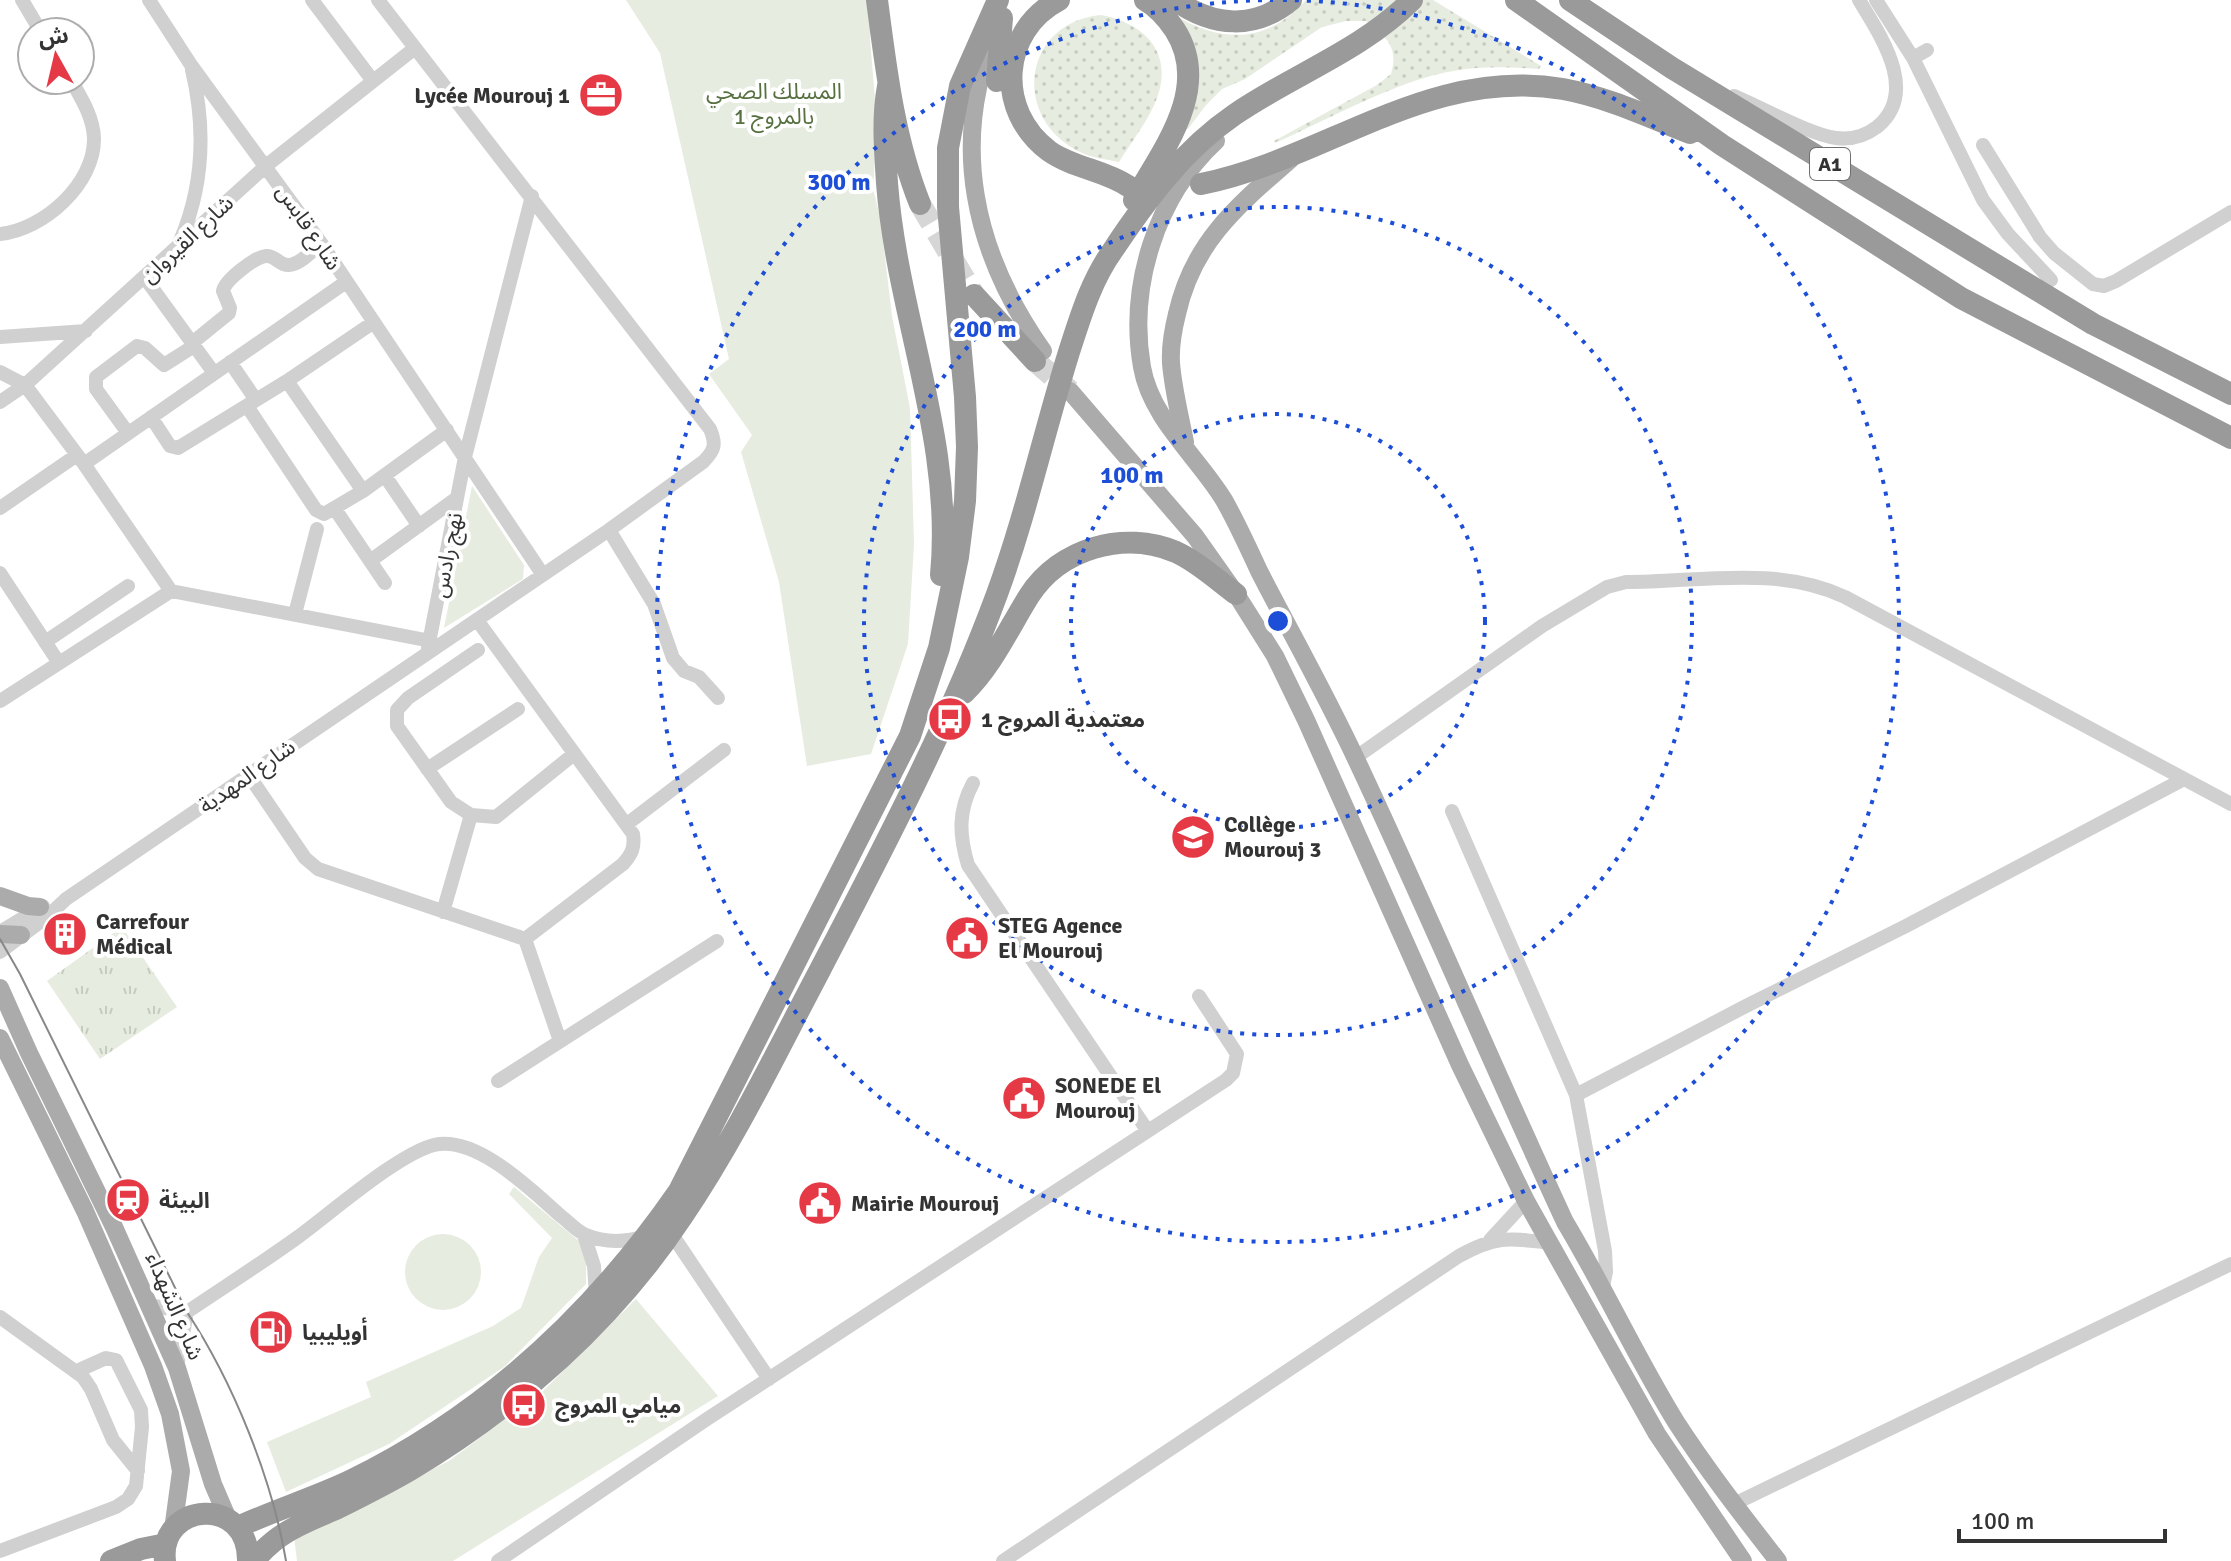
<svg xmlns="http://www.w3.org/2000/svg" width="2231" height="1561" font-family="Signika,'Noto Sans Arabic',sans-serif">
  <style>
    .grass { fill: url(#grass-tufts) }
    .park { fill: #e6ecdf }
    .garden { fill: url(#garden-dots) }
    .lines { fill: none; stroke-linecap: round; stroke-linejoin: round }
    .highway-tunnel { stroke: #d6d6d6; stroke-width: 22; stroke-dasharray: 22 11; stroke-linecap: butt }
    .minor { stroke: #d0d0d0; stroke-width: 14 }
    .major { stroke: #ababab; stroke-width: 18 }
    .highway { stroke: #9a9a9a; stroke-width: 22 }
    .tram { stroke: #888; stroke-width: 2 }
    .ring { fill: none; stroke: #1d4ed8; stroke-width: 4; stroke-dasharray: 4 8 }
    .labels { text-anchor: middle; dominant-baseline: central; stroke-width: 8; stroke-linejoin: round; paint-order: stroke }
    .shield { fill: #fff; stroke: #707070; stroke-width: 2 }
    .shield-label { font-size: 20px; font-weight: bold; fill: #333 }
    .park-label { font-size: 22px; fill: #56703f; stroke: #fff }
    .poi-label { font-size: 22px; font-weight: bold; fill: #333; stroke: #fff; text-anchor: start }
    .street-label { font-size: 22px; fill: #333; stroke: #fff }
    .centre { fill: #1d4ed8; stroke: #fff; stroke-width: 4 }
    .ring-label { font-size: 24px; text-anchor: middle; font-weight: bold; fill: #1d4ed8; stroke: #fff; stroke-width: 8; stroke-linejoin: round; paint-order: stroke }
  </style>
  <defs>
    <pattern id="grass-tufts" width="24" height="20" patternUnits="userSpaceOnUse" patternTransform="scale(2)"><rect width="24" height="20" fill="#e6ecdf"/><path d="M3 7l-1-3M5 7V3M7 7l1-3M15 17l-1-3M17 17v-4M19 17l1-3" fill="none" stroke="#c6cbc0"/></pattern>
    <pattern id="garden-dots" width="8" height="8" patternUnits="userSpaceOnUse" patternTransform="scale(2)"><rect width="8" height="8" fill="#e6ecdf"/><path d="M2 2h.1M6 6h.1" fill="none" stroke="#c6cbc0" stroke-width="1.8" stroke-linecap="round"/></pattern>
  </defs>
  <rect width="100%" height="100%" fill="#fff"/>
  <!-- grass -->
  <path class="grass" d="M122,927L177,1007L100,1059L47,981Z"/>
  <!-- park -->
  <path class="park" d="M626,0H872L870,39L877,123L873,189L880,216L892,316L910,408L914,544L908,644L871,754L807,766L779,582L741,452L752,435L709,374L729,359L660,53Z
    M472,486L524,565L523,579L444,628Z
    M514,1187L579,1241L586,1257V1284L504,1367L389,1444L286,1492L267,1442L371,1397L366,1382L493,1326L521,1308L539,1257L552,1238L509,1194Z
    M405 1272a38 38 0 1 1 76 0a38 38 0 1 1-76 0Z
    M636,1299L718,1396L453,1561H297L294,1536L449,1461L543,1391Z"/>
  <!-- garden -->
  <path class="garden" d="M1306,0H1433L1541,66L1539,69C1511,67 1481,66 1453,71C1398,80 1327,120 1275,143L1274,141L1377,85L1391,74C1399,46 1386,37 1366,21H1346L1322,27L1245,79L1222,89L1206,105L1188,129L1184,127L1178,17C1224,44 1269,42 1306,0Z
    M1101,15C1143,23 1174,51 1157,98C1149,120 1131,142 1119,162C1105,159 1091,158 1078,151C1010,116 1024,22 1101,15Z"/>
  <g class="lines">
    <!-- highway-tunnel -->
    <path class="highway-tunnel" d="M920,204L974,295
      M1035,361L1070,391"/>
    <!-- minor -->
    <path class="minor" d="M22,0L41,32
      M149,0L191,65L321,243L543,575
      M312,0L373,81
      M1876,0L1913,58L1983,200L2008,234L2051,280
      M1913,58L1927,50
      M1734,96C1760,107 1811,135 1836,138C1851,140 1865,136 1877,127C1920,92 1880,35 1859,0
      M1983,145L2040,237L2054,253L2093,284L2104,286L2116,281L2231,212
      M0,234C43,230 95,184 94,138C93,116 81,98 71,80
      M180,241C204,185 206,129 192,70
      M145,278L214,373
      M0,337L86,331
      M192,343L229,313L230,308L223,291C225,280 255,257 266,256C275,255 280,266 289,265C301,264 313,250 321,243
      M230,362L256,400
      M0,372L25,385L84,464L171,591L431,641
      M287,381L363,491
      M0,402L25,385L267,165L415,48
      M247,406L316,510L324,514L363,491L447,430
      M151,417L170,446L178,448L287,381L374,322
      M128,433L96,389V377L137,346L145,348L164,365L194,346
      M84,464L346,282
      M385,476L419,526
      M0,508L77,455
      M335,509L385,583
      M609,530L654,604L673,658L684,671L699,677L718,698
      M370,561L457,498
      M0,573L59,663
      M295,614L317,529
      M45,642L128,586
      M428,648L465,457L532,196
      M478,650L408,698L397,710V726L451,802L471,815L496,817L574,754
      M0,701L171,591
      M1355,758L1542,626L1607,587L1626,582C1699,582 1777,565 1845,597L2231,804
      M427,769L518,709
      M248,774L305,858L318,869L525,939L623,864C632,854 635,847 633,834L477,620
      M973,783C958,811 959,835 968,865L1147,1130
      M1452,811L1576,1095L1605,1251L1606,1272L1603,1287
      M627,824L724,750
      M443,912L471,815
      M0,932L43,906
      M525,939L560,1041
      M0,952L47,917L66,899L609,530L703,462C714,451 717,445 710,429L378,0
      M498,1081L717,941
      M1576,1095L1746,1006L1906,926L2184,779
      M671,1233L769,1379
      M584,1235L594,1266L596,1295
      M1490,1240L1526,1201
      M149,1305L187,1312C224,1287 262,1263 298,1237C331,1213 398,1154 434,1145C477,1135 532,1191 562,1217C570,1223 578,1232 586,1235C605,1243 627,1242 646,1236
      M0,1317L83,1377L91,1389L113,1440L138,1471
      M177,1368L187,1312
      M1734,1504L2231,1264
      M0,1551L116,1507L128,1499L136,1486L142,1427L141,1410L116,1360L106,1358L77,1371
      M498,1561L707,1419L1226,1080L1233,1073L1237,1054L1199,996
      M1003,1561L1459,1256C1497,1235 1509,1238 1551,1243"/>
    <!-- major -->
    <path class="major" d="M997,29C948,142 974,253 1043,351
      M1216,141C1156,197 1128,286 1142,367C1151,419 1198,457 1224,500C1237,523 1248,547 1259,571C1291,633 1326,695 1356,759C1428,912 1494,1069 1565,1222C1604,1287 1636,1357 1676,1422C1707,1470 1743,1516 1778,1561
      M1070,391L1195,536L1236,594L1275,656L1306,720L1460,1065L1526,1201L1657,1434L1743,1561
      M1185,442C1180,416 1173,389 1171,363C1170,346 1173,330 1177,314C1193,242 1237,206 1291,159
      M0,896L28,906L40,907
      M0,934L21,935
      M0,988L29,1053L114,1227L177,1368L213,1484L228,1519
      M0,1038L85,1211L153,1366L170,1414L181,1471L173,1530"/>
    <!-- highway -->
    <path class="highway" d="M877,0C886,69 894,139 920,204
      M1059,0C1000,31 995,111 1049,151C1073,168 1104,170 1128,186
      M1175,0C1213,27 1255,30 1291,0
      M1516,0L1722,145L1961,298L2231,438
      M1570,0L1672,68L2093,324L2231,394
      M997,81L1002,18
      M888,86C882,119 885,150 887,183C897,316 954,440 941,575
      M1201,184C1326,159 1429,66 1563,89C1607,97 1649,117 1690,133
      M1134,200C1163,150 1212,88 1175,30C1167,18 1157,7 1145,0
      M974,295L1035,361
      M964,693C992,666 1009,628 1029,596C1060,548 1124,530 1176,552C1198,562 1217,580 1236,594
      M238,1527C275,1510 314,1498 350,1481C485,1415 594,1314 679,1191L910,736L939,648L958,557L965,501L967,447L965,397L948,207V148L960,86L998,0
      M111,1561L141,1549L166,1544
      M165,1561C158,1502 249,1494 248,1561
      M254,1561C278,1531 304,1523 338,1508C362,1496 386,1484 410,1470C516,1407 613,1321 682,1217C735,1139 776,1053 820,970C884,847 949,724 997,594C1026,515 1044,432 1069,352C1081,315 1091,281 1113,250C1147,199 1183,150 1234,115C1292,75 1361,51 1412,0"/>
    <!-- tram -->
    <path class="tram" d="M0,939L20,974L187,1312C233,1382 272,1478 286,1561"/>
  </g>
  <!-- distance rings -->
  <g class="ring">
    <circle cx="1278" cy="621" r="207"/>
    <circle cx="1278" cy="621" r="414"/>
    <path d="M1283 0A621 621 0 1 1 1273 0"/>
  </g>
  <!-- icons -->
  <defs>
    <g id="office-disc" transform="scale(2.3)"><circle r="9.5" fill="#e63946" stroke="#fff"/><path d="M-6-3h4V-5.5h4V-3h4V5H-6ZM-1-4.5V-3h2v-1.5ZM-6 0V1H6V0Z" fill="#fff"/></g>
    <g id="bus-disc" transform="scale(2.3)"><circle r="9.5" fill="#e63946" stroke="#fff"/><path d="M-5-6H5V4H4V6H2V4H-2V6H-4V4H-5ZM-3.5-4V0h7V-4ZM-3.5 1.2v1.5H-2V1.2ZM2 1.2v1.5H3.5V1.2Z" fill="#fff"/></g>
    <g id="school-disc" transform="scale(2.3)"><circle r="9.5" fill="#e63946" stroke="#fff"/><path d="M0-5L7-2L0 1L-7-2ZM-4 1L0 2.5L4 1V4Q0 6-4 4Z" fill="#fff"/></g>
    <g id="building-disc" transform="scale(2.3)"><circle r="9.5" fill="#e63946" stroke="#fff"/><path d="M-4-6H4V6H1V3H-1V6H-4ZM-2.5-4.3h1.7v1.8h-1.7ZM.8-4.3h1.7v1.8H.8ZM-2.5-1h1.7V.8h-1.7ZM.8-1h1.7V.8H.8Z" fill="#fff"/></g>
    <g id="civic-disc" transform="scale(2.3)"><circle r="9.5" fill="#e63946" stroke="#fff"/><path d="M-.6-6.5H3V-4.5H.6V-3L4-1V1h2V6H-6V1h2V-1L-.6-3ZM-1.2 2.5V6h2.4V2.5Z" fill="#fff"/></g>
    <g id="station-disc" transform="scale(2.3)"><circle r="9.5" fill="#e63946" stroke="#fff"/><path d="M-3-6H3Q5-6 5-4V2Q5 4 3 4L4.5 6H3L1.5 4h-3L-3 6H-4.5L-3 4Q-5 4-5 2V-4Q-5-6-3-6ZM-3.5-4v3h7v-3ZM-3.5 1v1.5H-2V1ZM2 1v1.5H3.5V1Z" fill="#fff"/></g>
    <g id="fuel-disc" transform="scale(2.3)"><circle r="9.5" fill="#e63946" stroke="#fff"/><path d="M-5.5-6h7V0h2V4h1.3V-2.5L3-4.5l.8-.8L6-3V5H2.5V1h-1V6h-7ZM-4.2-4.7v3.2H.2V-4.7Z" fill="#fff"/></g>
  </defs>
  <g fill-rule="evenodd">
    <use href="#office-disc" x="601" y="95"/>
    <use href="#bus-disc" x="950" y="719"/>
    <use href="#school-disc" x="1193" y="837"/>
    <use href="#building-disc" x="65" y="934"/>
    <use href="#civic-disc" x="967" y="938"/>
    <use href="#civic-disc" x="1024" y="1098"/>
    <use href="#station-disc" x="128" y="1200"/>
    <use href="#civic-disc" x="820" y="1203"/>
    <use href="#fuel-disc" x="271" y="1332"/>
    <use href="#bus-disc" x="524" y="1405"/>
  </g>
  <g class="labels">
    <!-- shield labels -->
    <rect class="shield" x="1810" y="148" width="40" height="32" rx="6"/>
    <g class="shield-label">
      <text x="1830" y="164">A1</text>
    </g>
    <!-- park labels -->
    <g class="park-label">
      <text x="774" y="91">المسلك الصحي<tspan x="774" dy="25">بالمروج 1</tspan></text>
    </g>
    <!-- poi labels -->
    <g class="poi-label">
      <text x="570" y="95" text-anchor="end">Lycée Mourouj 1</text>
      <text x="981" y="719">معتمدية المروج 1</text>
      <text x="1224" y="824">Collège<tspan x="1224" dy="25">Mourouj 3</tspan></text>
      <text x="96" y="921">Carrefour<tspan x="96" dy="25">Médical</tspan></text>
      <text x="998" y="925">STEG Agence<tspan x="998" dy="25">El Mourouj</tspan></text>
      <text x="1055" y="1085">SONEDE El<tspan x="1055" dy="25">Mourouj</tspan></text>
      <text x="159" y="1200">البيئة</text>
      <text x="851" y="1203">Mairie Mourouj</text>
      <text x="302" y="1332">أويليبيا</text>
      <text x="555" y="1405">ميامي المروج</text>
    </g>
    <!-- street labels -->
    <g class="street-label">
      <text transform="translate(309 227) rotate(56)">شارع قابس</text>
      <text transform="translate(187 239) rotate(-43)">شارع القيروان</text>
      <text transform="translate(447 555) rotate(-79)">نهج رادس</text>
      <text transform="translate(247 776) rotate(-35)">شارع المهدية</text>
      <text transform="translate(175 1306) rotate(67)">شارع الشهداء</text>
    </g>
  </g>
  <circle cx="1278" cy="621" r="12" class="centre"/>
  <g class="ring-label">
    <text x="839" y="190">300 m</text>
    <text x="985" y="337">200 m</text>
    <text x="1132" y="483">100 m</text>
  </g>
  <!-- north arrow -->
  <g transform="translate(56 56) rotate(352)"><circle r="38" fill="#ffffff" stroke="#adadad" stroke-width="2"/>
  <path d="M0-6L14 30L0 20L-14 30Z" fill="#e63946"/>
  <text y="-12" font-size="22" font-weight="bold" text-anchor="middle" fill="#333333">ش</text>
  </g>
  <!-- scale -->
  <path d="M1959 1529v12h206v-12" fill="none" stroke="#333333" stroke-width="4"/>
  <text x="1971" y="1529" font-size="24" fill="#333333" stroke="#ffffff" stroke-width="6" paint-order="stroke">100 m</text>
</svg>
